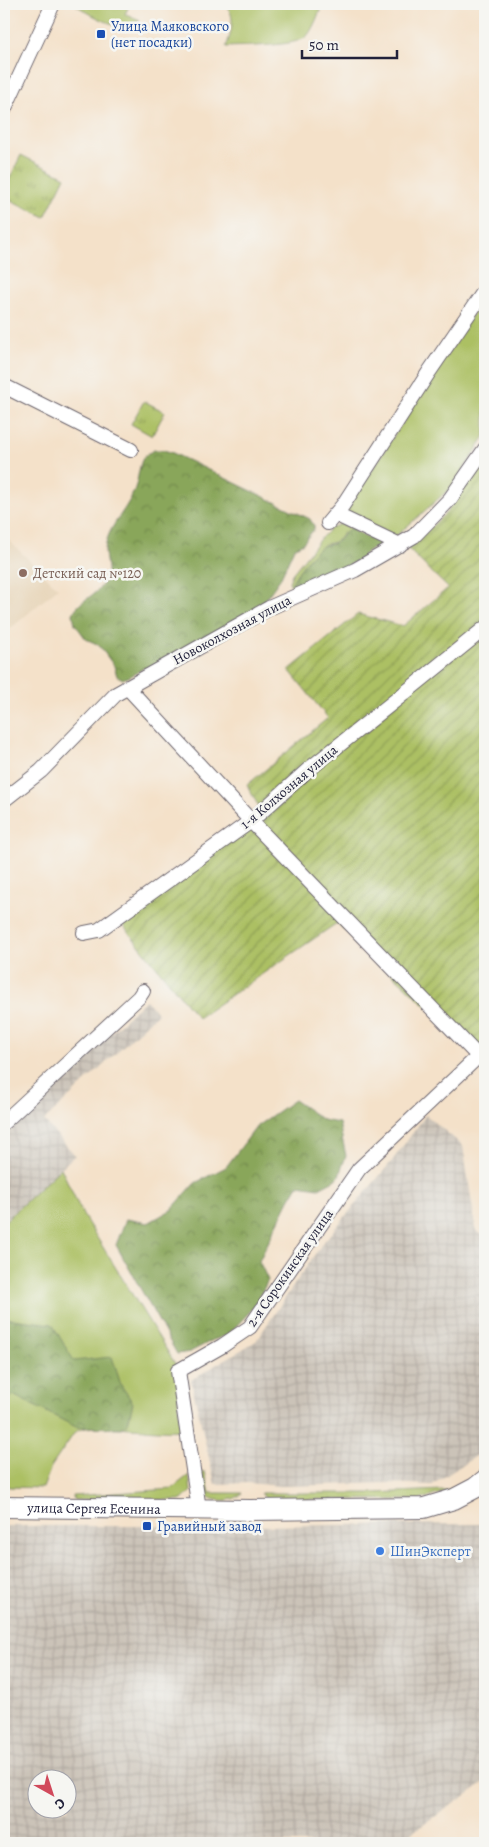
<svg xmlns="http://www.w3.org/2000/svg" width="489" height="1847" font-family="Alegreya,serif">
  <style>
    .built { fill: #e7d4b7 }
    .industrial { fill: url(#industrial-grid); fill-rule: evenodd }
    .grass { fill: #acc064; stroke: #677150 }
    .forest { fill: url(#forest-crowns); stroke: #56644a }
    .park { fill: url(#park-tufts); stroke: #677150 }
    .garden { fill: url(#garden-furrows); stroke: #677150 }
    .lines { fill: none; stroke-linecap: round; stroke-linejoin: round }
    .street-casing { stroke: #6c656d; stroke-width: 16 }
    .secondary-casing { stroke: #6c656d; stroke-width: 22 }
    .street { stroke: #fff; stroke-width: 14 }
    .secondary { stroke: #fff; stroke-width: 20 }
    .transit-dot { fill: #1a4fb4; stroke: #f6f6f2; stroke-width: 2 }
    .education-dot { fill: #8d6e63; stroke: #f6f6f2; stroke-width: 2 }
    .shop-dot { fill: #3f7fe0; stroke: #f6f6f2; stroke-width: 2 }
    .labels { text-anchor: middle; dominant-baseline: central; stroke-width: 5; stroke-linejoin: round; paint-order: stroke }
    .transit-label { font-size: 14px; fill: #164399; stroke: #f6f6f2; text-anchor: start }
    .education-label { font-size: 14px; fill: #785e54; stroke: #f6f6f2; text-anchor: start }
    .street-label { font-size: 14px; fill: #22223b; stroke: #f6f6f2 }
    .shop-label { font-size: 14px; fill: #366cbe; stroke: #f6f6f2; text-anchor: start }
  </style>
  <defs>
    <pattern id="industrial-grid" width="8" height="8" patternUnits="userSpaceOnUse" patternTransform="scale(1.25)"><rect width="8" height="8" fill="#cbc3b8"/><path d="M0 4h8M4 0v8" fill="none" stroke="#aea79f"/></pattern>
    <pattern id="forest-crowns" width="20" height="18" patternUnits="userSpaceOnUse" patternTransform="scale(1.25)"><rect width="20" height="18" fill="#89a65a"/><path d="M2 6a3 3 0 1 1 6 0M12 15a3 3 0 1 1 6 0" fill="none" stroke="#70874c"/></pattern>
    <pattern id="park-tufts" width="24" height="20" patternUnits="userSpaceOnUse" patternTransform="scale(1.25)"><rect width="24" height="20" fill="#acc064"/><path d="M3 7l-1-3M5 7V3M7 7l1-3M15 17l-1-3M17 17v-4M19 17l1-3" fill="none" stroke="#8c9c54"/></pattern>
    <pattern id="garden-furrows" width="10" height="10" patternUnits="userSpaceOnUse" patternTransform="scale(1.25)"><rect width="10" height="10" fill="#acc064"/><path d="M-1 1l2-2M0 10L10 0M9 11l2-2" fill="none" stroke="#8c9c54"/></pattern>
  </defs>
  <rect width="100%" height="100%" fill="#f6f6f2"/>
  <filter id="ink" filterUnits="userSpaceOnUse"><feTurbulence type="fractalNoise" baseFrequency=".02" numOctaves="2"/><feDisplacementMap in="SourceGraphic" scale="10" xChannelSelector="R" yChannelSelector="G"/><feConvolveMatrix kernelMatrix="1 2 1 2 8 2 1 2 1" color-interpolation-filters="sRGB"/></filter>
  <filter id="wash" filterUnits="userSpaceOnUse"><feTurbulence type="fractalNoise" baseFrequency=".0096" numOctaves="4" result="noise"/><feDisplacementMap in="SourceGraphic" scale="20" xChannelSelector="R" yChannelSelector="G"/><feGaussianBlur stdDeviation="1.12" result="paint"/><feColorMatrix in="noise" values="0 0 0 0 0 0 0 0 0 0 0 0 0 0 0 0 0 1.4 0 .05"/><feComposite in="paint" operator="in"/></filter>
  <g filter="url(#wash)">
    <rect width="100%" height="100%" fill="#f4e1c9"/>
    <!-- built -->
    <path class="built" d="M4,536L58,588L4,634Z"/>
    <!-- industrial -->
    <path class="industrial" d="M146,1000L158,1013L44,1121L75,1155L4,1222V1133Z
      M426,1115L463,1146L476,1230L485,1238V1450L432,1485L387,1483L281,1486L249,1483L215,1484L191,1380L256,1341L322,1244L392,1161Z
      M485,1524V1782L397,1843H4V1526H253ZM38,1780H68V1810H38Z"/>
    <!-- grass -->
    <path class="grass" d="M75,4H130L125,14L140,21C135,23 131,26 125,26C112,27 85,12 75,4Z
      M223,4H323C318,14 314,28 307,36C298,47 241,46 226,47C231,34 238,13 223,4Z
      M485,295V436L453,486L396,536L344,513Z
      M340,524L355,529L343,533C336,546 331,540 321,547C312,553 294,575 291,585L289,582L292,574L319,540L331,528Z
      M61,1168L83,1215L176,1365L180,1430C156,1433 92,1420 75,1432L51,1467L43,1488L10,1487L5,1486V1484H4V1222Z
      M201,1472H205L210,1493H242C235,1502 212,1504 205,1493C202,1488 202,1478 201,1472Z
      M189,1475L191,1491L182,1500H74L73,1496L171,1489Z
      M444,1490L448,1491L419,1500L266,1499L261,1493H372Z"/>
    <!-- forest -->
    <path class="forest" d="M154,450H164L173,453L310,519L314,526V529L303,543L294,548L280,579L260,607L155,669L144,668L135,674L123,679L117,676L114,666L101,648L97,644L86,639L75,624L73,614C77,600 100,596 106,578C109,569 105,560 105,551C106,528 125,513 133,493C138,483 138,470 142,460C145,454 149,453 154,450Z
      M350,529L381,543V546L369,550L360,559L314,584L292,591L291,589C291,578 312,553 321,547C325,544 332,545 336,542C343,538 342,532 350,529Z
      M294,1100L323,1120L339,1123L346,1156L338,1178L319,1188L298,1185L289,1200L259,1261L268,1280L255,1306L228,1335L213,1340L190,1352L177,1354L116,1245L126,1219L148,1223L171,1210L195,1183L226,1167L257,1126Z
      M4,1318L52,1324L74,1361L112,1357L121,1385L133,1403L128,1423L121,1428L76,1427L13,1395L4,1408Z"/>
    <!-- park -->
    <path class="park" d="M21,155L65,177L45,217L4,197V190Z
      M144,401L165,412L152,436L131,424Z"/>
    <!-- garden -->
    <path class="garden" d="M485,457V1060L337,923L198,1018L121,923L260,809L247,785L328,718L289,670L358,614L403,626L448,588L408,549L447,512Z"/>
  </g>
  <g filter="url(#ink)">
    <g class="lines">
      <!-- street casing -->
      <g class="street-casing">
        <path id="street" d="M4,110L53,4
          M4,386L131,450
          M335,514L400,545
          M328,523L343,505L429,372L485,290
          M127,687L251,821L478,1056L485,1060
          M4,800L41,771L116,694L269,608L355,570L414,536L450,499L485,449
          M84,933L99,930L251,821L309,769L411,688L485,628
          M4,1122L139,997L143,991
          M199,1509L178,1371L222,1346L250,1327L359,1169L485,1050"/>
      </g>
      <!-- secondary casing -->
      <g class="secondary-casing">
        <g id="secondary">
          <path id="s1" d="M4,1507L251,1510L424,1508L454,1499L475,1488L485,1480"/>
        </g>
      </g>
      <!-- street -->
      <use href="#street" class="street"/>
      <!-- secondary -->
      <use href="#secondary" class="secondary"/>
    </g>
  </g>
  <!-- markers -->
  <g class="transit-dot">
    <rect x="96" y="29" width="10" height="10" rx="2.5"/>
    <rect x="142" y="1521" width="10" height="10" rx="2.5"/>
  </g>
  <circle class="education-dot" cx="23" cy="573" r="5"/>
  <circle class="shop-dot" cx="380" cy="1551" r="5"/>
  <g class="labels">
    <!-- transit labels -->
    <g class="transit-label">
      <text x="111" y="26">Улица Маяковского<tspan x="111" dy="16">(нет посадки)</tspan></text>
      <text x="157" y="1526">Гравийный завод</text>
    </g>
    <!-- education labels -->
    <g class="education-label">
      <text x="33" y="573">Детский сад №120</text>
    </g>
    <!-- street labels -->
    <g class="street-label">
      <text transform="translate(232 630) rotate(-28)">Новоколхозная улица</text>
      <text transform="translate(289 787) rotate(-40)">1-я Колхозная улица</text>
      <text transform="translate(290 1268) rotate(-55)">2-я Сорокинская улица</text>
      <text stroke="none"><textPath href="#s1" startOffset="90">улица Сергея Есенина</textPath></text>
    </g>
    <!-- shop labels -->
    <g class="shop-label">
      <text x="390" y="1551">ШинЭксперт</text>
    </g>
  </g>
  <!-- margin -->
  <rect width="489" height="1847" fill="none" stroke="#f6f6f2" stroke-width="20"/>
  <!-- north arrow -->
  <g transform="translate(52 1794) rotate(141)"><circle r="24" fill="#f6f6f2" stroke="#a1a1a9"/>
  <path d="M0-4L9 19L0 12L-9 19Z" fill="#d1495b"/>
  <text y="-8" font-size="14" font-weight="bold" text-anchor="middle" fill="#22223b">С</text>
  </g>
  <!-- scale -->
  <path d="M302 50v8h95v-8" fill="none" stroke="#22223b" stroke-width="2.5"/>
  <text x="309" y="50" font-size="15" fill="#22223b" stroke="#f6f6f2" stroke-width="4" paint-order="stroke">50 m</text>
</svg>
